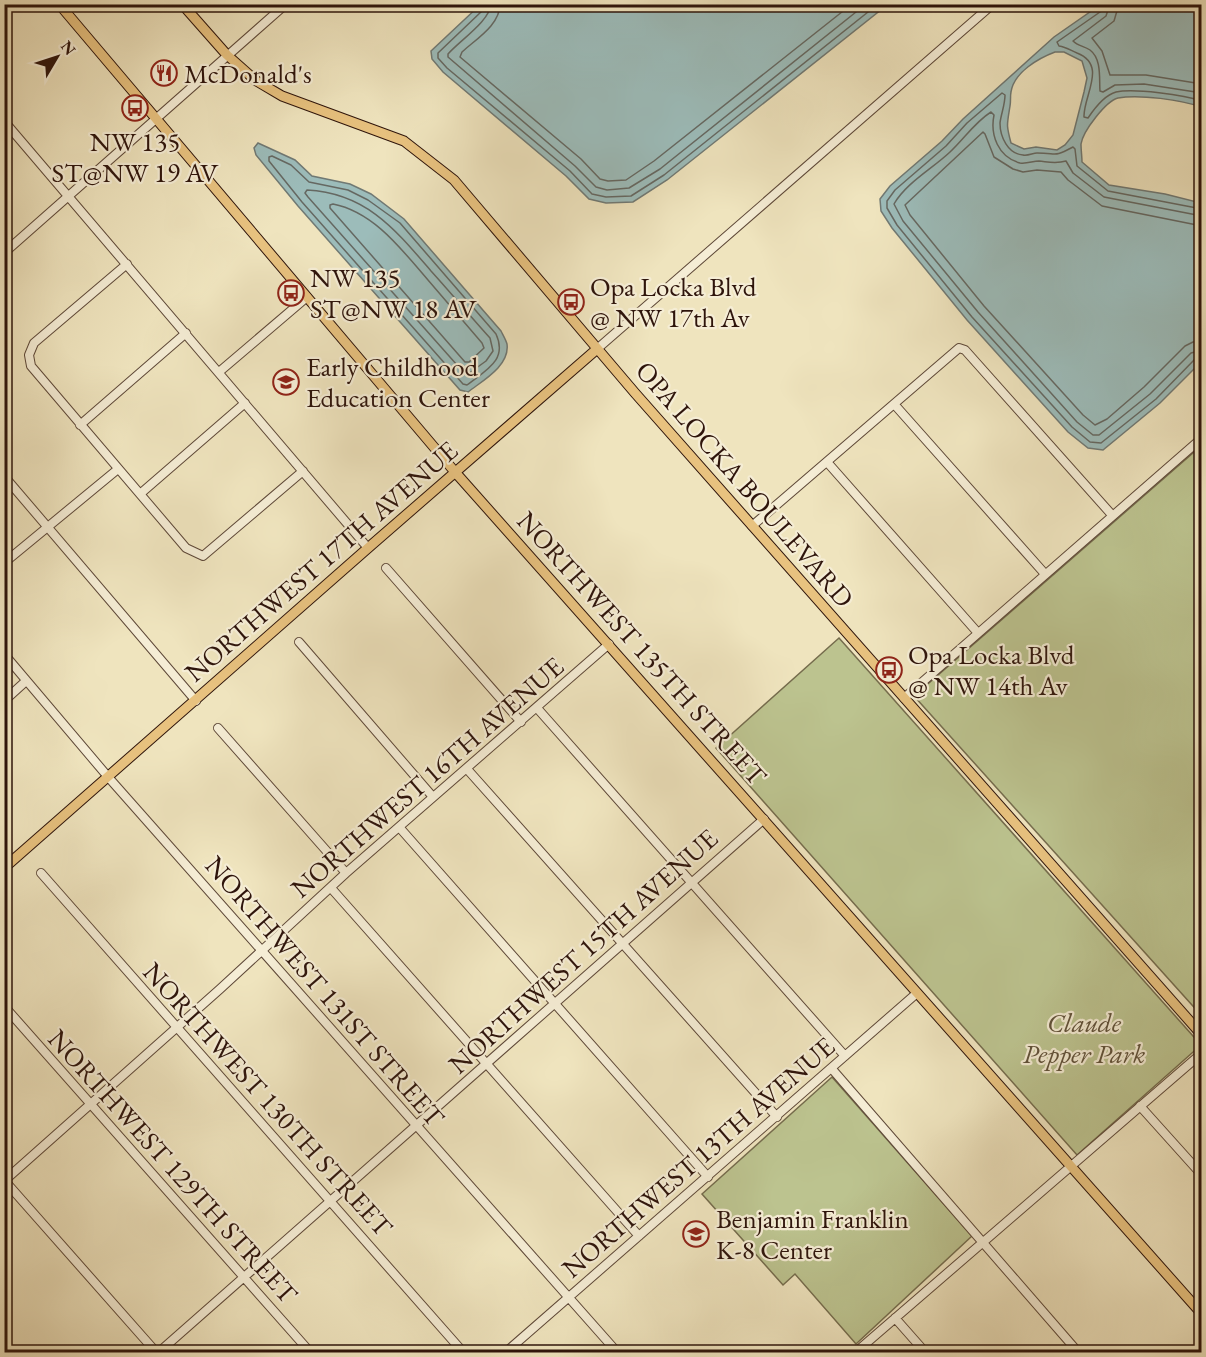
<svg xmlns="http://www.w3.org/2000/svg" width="1206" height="1357" font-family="'EB Garamond',serif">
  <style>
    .green { fill: #bcc38f; stroke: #756c4d; stroke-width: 1.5 }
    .water { fill: #9cbcba; stroke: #707974; stroke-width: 1.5; fill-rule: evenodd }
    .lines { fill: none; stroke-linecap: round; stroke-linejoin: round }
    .shore { stroke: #656862; stroke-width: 1.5 }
    .minor-casing { stroke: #5e4838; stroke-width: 10 }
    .major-casing { stroke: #2e140b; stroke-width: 11 }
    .minor { stroke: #f5edd5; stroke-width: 8 }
    .major { stroke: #e8c27f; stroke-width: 9 }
    .labels { text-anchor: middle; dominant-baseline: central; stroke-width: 4.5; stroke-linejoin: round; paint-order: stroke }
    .poi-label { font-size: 27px; fill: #2e140b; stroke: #f5edd5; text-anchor: start }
    .street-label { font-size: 27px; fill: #2e140b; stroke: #f5edd5 }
    .park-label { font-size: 27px; font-style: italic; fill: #605139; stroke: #f5edd5 }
  </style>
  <rect width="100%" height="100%" fill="#efe4be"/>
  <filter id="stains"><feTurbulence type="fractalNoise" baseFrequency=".00333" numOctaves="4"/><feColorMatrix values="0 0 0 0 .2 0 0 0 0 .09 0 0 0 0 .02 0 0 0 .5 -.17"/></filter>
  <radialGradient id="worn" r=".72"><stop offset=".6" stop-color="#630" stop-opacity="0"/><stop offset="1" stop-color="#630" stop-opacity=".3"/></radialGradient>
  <!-- green -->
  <path class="green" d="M1201,446V1015L914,696Z
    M839,638L1201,1045L1077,1155L716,748Z
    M832,1077L972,1236L856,1344L795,1274L783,1285L702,1194Z"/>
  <!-- water -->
  <path class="water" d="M1198,4L1202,8L1201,107C1182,100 1139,94 1118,98C1106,101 1083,131 1081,144C1081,150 1082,157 1082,162L1109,185L1165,194L1201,203V362L1160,403L1103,450L1088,448L1068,432L967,320L892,228L881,211L880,199L890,186L942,141L963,119L1054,37L1100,5ZM1055,52H1064L1082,61L1087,78L1084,92L1073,135L1065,145L1057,150L1036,147L1024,149L1011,143C1006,124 1007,125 1010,106C1011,101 1010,96 1011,92C1014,72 1039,58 1055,52Z
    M480,5V4L887,5L667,180L633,202L606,203L589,199L566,176L443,72L432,59L431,51Z
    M258,143L295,160L312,176L350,184L371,194L404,219L501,331C503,335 506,340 507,344C510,366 482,381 468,392L460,390L298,206L256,155L254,148Z"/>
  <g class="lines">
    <!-- shore -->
    <path class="shore" d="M484,4L482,11L438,53V58L447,68L570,171L592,194L606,197L631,196L664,175L878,4
      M491,4C490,21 459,41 448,54V57L575,166L596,187L607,190L629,188L660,169L866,4
      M500,4C500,25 476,39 462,52L460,57L581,159L600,179L608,181L626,180L654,161L852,4
      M1102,4L1100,12L1057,42L1059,46C1066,47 1070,50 1077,53C1108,65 1083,96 1084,117L1088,118C1094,109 1105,95 1116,92C1134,88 1184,95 1202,101
      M1110,4L1106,16L1073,41C1078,46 1084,46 1090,50C1102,59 1099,79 1100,91L1103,92L1115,85L1144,84L1202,93
      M1119,4L1114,21L1092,38L1102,51L1110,75H1146L1202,84
      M272,156L291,165L309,182L348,190L368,200L400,223L496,334C508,360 486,370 467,385L463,384L302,202L269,161V157Z
      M307,190C366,193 395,229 431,271C451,293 470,316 490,338L493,351L486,361L468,374H465L308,197L305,193Z
      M333,204C374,212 402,250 428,280C446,301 464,322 482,343L484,348L469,362H465L330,208V205Z
      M1202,209L1108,191L1077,166L1075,149L1073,147C1052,158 1059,153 1037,153C1033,153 1028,156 1023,155C1008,154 1000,137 1000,123C1001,114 1005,105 1005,95L1002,93L967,123L946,146L895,190L887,201V208L897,225L972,317L1072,427L1090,442L1101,443L1156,399L1195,359L1202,358
      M1202,216L1104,197L1073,173L1066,161C1056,164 1049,162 1039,161C1033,161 1027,164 1020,163C998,157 990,135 994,115L991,112C975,122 964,139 950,152C932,169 906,183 894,204L903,221L978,312L1077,422L1093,435H1099L1150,394L1191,353L1202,350
      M1202,226L1102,206L1068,180L1061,172L1037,170L1023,172L1013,169L994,157L985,134L983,132L905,205L910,215L984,306L1083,415L1095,425L1107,419L1144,387L1185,346L1193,342L1202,341"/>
    <!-- minor casing -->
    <g class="minor-casing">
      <path id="minor" d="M4,121L368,548
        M4,253L286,4
        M127,264L34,343L29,355L31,366L186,548L203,556L303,471
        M597,349L993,4
        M219,372L307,297
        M894,404L1045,574
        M80,425L186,333
        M827,462L978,633
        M4,476L196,701
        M140,494L245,403
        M752,526L959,348L965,350L1112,515
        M4,563L118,469
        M386,568L521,722
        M299,642L433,797
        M4,654L109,778L617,1352
        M904,698L1202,438
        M4,701L26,681
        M537,708L845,1056
        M218,728L346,873
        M467,769L777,1117
        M399,827L708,1177
        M41,873L463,1352
        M331,888L639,1236
        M4,1006L310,1352
        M832,1069L1078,1352
        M1140,1106L1202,1175
        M4,1180L156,1352
        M4,1181L220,989L346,873L609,644
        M895,1318L925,1352
        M4,1348L9,1352
        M159,1352L764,819
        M506,1352L917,993
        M856,1352L1202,1053"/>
    </g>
    <!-- major casing -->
    <g class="major-casing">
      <path id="major" d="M59,4L455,472L1202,1314
        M182,4L227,55L255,80L282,96L404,141L454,180L635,393L1202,1035
        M4,868L368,548L597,349"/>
    </g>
    <!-- minor -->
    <use href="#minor" class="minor"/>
    <!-- major -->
    <use href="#major" class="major"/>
  </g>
  <!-- icons -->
  <defs>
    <g id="restaurant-ring" transform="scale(1.35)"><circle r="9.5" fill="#f5edd5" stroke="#8f2418" stroke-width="1.5"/><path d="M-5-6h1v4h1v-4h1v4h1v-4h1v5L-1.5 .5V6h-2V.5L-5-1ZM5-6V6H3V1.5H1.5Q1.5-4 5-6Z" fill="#8f2418"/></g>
    <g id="bus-ring" transform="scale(1.35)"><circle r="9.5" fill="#f5edd5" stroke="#8f2418" stroke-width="1.5"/><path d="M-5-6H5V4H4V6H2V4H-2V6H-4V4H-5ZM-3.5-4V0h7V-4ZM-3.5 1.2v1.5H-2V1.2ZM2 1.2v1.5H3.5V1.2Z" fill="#8f2418"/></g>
    <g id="school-ring" transform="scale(1.35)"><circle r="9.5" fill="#f5edd5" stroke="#8f2418" stroke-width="1.5"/><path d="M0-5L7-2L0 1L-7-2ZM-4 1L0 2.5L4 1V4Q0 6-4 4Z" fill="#8f2418"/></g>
  </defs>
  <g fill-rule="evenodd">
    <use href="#restaurant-ring" x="164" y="73"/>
    <use href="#bus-ring" x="135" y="108"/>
    <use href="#bus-ring" x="291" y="293"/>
    <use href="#bus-ring" x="571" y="302"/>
    <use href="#school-ring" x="286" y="382"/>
    <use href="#bus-ring" x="889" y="670"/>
    <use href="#school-ring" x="696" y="1234"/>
  </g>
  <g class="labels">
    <!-- poi labels -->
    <g class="poi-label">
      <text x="184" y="73">McDonald's</text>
      <text x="135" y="141" text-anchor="middle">NW 135<tspan x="135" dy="31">ST@NW 19 AV</tspan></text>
      <text x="310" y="277">NW 135<tspan x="310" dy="31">ST@NW 18 AV</tspan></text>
      <text x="590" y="286">Opa Locka Blvd<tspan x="590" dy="31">@ NW 17th Av</tspan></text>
      <text x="306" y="366">Early Childhood<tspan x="306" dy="31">Education Center</tspan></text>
      <text x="908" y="654">Opa Locka Blvd<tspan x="908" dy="31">@ NW 14th Av</tspan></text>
      <text x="716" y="1218">Benjamin Franklin<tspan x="716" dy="31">K-8 Center</tspan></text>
    </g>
    <!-- street labels -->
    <g class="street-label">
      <text transform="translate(745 484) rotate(49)">OPA LOCKA BOULEVARD</text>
      <text transform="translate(321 561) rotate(-41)">NORTHWEST 17TH AVENUE</text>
      <text transform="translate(642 648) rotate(48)">NORTHWEST 135TH STREET</text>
      <text transform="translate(427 777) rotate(-41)">NORTHWEST 16TH AVENUE</text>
      <text transform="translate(583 951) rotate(-42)">NORTHWEST 15TH AVENUE</text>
      <text transform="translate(325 991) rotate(49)">NORTHWEST 131ST STREET</text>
      <text transform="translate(268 1099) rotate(48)">NORTHWEST 130TH STREET</text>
      <text transform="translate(698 1157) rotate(-41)">NORTHWEST 13TH AVENUE</text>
      <text transform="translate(173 1166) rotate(48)">NORTHWEST 129TH STREET</text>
    </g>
    <!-- park labels -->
    <g class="park-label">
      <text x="1084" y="1022">Claude<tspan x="1084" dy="31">Pepper Park</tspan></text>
    </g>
  </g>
  <!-- margin -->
  <rect width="1206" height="1357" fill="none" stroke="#efe4be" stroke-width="24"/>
  <rect x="6" y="6" width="1194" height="1345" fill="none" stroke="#2e140b" stroke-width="3"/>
  <rect x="12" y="12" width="1182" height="1333" fill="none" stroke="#2e140b" stroke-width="1.5"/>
  <!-- north arrow -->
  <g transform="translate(57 57) rotate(51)" stroke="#f5edd5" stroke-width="4.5" paint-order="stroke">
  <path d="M0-4.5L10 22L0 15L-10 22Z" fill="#2e140b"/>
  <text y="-9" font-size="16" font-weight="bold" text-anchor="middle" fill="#2e140b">N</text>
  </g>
  <rect width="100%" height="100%" filter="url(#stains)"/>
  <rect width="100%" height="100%" fill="url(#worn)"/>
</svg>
